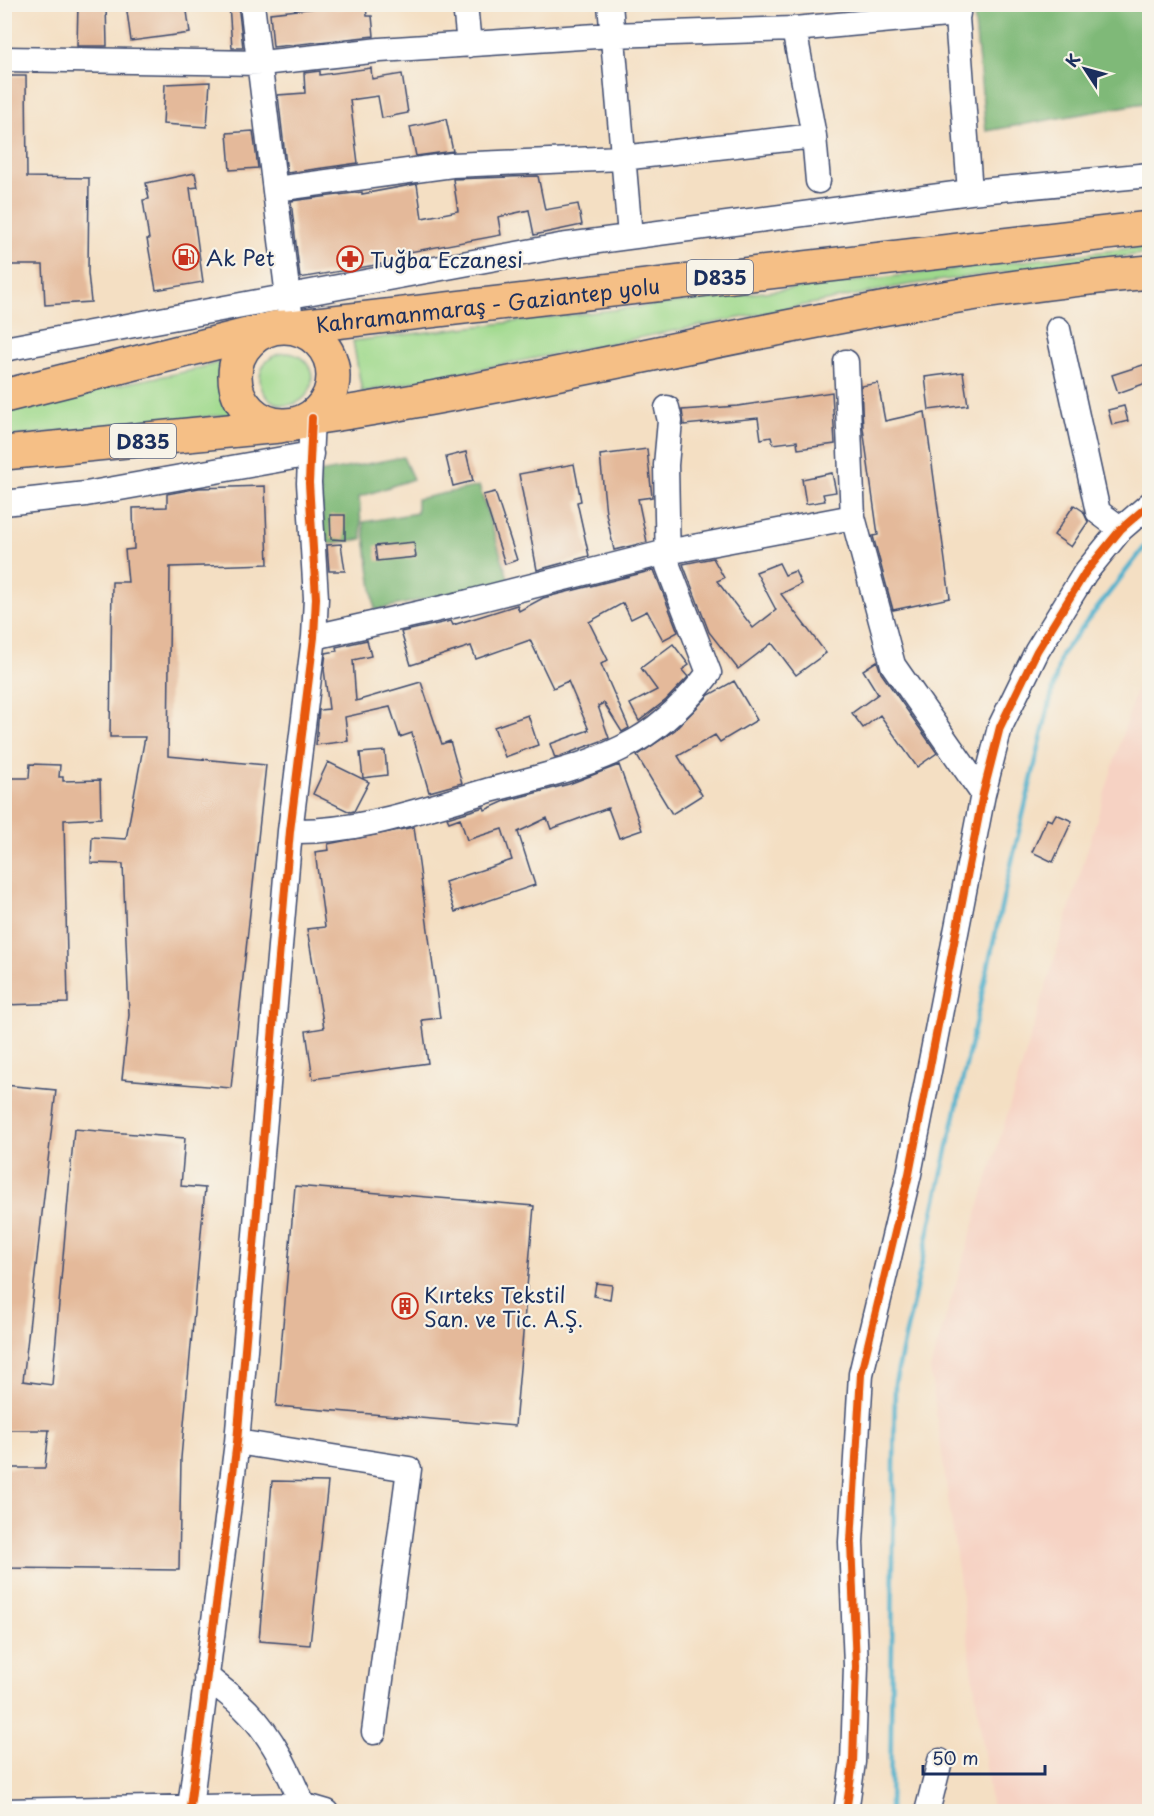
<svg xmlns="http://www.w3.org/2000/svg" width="1154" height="1816" font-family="'Playpen Sans',sans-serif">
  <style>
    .built { fill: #f6d2c3 }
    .green { fill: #9fd98c; stroke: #5d8475; stroke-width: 1.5 }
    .forest { fill: #7fb978; stroke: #4d746b; stroke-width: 1.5 }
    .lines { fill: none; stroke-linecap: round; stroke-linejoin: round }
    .stream { stroke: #4db0cc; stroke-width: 4.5 }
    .building { fill: #e4b99a }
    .minor-casing { stroke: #3c496d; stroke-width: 27 }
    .highway-casing { stroke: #3c496d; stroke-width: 36 }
    .minor { stroke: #fff; stroke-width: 24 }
    .highway { stroke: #f5bf86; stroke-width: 33 }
    .cycleway-casing { stroke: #f7f3e8; stroke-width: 11 }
    .cycleway { stroke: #e8590c; stroke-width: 8 }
    .labels { text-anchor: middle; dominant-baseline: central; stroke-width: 4.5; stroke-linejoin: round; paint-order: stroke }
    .shield { fill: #f7f3e8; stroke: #5d6a87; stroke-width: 1.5 }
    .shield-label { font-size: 20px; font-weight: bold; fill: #1b2f5e }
    .poi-label { font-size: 21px; fill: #1b2f5e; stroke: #f7f3e8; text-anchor: start }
    .street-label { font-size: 21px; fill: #1b2f5e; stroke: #f7f3e8 }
  </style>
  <rect width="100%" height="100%" fill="#f7f3e8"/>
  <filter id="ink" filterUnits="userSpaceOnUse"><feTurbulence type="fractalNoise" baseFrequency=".0167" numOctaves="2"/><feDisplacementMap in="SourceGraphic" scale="12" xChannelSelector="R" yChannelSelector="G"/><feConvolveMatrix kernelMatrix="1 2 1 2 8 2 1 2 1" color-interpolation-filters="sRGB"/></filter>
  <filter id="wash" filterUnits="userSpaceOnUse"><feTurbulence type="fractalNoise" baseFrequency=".008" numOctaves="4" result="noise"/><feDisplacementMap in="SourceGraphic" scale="24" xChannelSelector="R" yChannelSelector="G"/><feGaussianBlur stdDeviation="1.35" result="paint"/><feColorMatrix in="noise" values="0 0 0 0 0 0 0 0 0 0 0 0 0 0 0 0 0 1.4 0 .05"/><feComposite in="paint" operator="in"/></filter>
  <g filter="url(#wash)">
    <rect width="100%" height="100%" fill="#f4dfc3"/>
    <!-- built -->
    <path class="built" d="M1149,647V1811H992L930,1369Z"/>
    <!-- green -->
    <path class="green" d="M1149,246V253L907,285L362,392L353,341Z
      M260 379a26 26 0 1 1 52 0a26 26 0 1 1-52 0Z
      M224,361L235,414L5,437V407L189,371Z"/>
    <!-- forest -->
    <path class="forest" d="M973,5H1149V102L986,131Z
      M403,457L413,479L359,497L362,539L325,544L319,473Z
      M479,486L509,581L375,610L363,522L417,513V499Z"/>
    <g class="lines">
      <!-- stream -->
      <path class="stream" d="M890,1812L895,1383L1006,886L1061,655L1150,540"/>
    </g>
    <g id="blocks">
      <!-- building -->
      <path class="building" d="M78,4H106L107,46H77Z
        M126,4H186L190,33L131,41Z
        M229,4H238L243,48H232Z
        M335,6V9L366,6L367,16H372L374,36L273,47L270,13Z
        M371,68L372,79L402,74L408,113L382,118L378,96L350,100L358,163L287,173L278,95L305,93L304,73L320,71V75Z
        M4,76H26L27,177L89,178L88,273L91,302L45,305L43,265H4Z
        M210,82L207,127L163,124L165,84Z
        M446,119L453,151L416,156L410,127Z
        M253,131L258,168L230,170L227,133Z
        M195,173L198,187L190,188L203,282L156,290L147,239H149L143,200L149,199L146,183Z
        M538,176L545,210L578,204L582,225L534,235L529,210L498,217L501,235L404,253L405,260L300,278L291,201L362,192V194L417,184L422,218L458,211L453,179Z
        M1149,363V382L1118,393L1112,375Z
        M963,372L968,405L929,410L925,377Z
        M878,383L885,421L925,412L950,598L893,610L873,536L878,535L863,428L861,386Z
        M832,392L835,444L798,449L797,441L773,444L771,437L761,439L758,418L684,425L682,410L738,406Z
        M1124,406L1128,421L1112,425L1108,410Z
        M647,449L652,497L638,499L647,542L614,550L606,513L600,455Z
        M466,452L473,481L453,486L446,457Z
        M574,464L581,501L577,502L589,556L537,570L519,474Z
        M832,473L836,492L823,494L825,501L806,504L802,479Z
        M265,486L268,564L170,567L168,756L266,765L231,1088L122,1079L129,1015L123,864L91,863L92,837L126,839L145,737H110L112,582H128L125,550L134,549L133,508L167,507V494L199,488Z
        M495,492L517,560L505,564L483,495Z
        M1074,505L1083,511L1088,522L1071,547L1054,535Z
        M330,515H345V540L331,539Z
        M414,542L416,557L377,561L375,546Z
        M341,544L345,571H329L327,545Z
        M713,558L724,578L717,581L753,628L776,610L756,572L779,563L785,575L795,571L801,584L781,594L826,653L796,675L772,643L738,669L709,632L683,564Z
        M654,570L678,632L663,640L647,611L631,619L623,603L589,622L608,660L601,664L629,728L622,732L604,703L598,706L609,738L555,758L550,744L589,730L568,681L553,688L530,640L476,659L471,646L411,665L401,632L451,621L453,625L517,605L519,611L543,598Z
        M367,640L371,656L353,660L356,701L421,682L442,744L450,741L462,783L429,792L412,733L400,737L390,707L345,717L348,741L316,745L319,710L329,709L324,669L326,653L337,651L336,647Z
        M673,644L689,665L682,670L688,677L666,700L639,721L630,704L657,690L641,668Z
        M877,661L881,673L937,753L917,767L880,715L863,728L852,713L878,694L863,670Z
        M734,681L757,720L720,742L715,735L678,756L702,795L672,814L637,756L675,730L709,695Z
        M528,715L538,745L505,757L494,727Z
        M385,751L387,775L363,778L360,753Z
        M328,762L369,782L354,811L350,812L313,794Z
        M30,764L60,765L59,777H63V781L100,780L101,818L64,820L68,1003L4,1005V778H29Z
        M619,765L642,830L619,838L608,808L551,829L547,818L518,832L535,885L455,912L445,882L512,860L502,829L467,840L460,818L449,822L447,818L484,807L485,810L505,801L569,784Z
        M1056,814L1072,821L1053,862L1032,852L1047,819L1052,821Z
        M414,827L440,1018L422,1020L428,1063L313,1079L306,1031L324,1028L307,929L325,927L315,852L329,850L328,844Z
        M4,1085L56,1090L23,1381L52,1385L74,1129L185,1138L181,1186L205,1188L181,1458L179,1570L4,1568V1468H45L49,1430H4Z
        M295,1186L534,1206L515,1426L276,1406Z
        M596,1283L612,1285L610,1299L594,1296Z
        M272,1481L328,1482L310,1645L259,1641Z"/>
    </g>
  </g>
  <g filter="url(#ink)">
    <use href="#blocks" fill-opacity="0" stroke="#3c496d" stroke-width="1.5"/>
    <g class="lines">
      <!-- minor casing -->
      <g class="minor-casing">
        <path id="minor" d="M252,4L290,313
          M465,4L469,45
          M610,4L630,236
          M956,4L970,192
          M794,29L814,136L818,181
          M4,59L262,63L380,50L612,35L794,29L958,14
          M276,189L452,165L622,158L814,136
          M1058,329L1098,512L1121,529
          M4,349L560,246L970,192L1150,175
          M846,362L853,517L893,665L983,794
          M4,503L86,494L311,454
          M314,637L465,603L667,552L853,517
          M290,831C358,833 424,809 490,790C539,777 591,766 635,741C663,725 690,698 709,673L668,566L666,465L670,421L667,408
          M237,1442L409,1469L374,1732
          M206,1676C220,1688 236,1699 248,1712C275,1739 291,1778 306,1812
          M190,1807L237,1442L290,831L314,637L316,598L309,483L312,418
          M4,1811L303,1805L327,1812
          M846,1812L853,1762L856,1666L851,1542L861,1374L909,1174L983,794L1000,727L1037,651L1085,573L1121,529L1150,504
          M927,1812L940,1761"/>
      </g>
      <!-- highway casing -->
      <g class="highway-casing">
        <g id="highway">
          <circle cx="284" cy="376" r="49"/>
          <path id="s1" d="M291,327L1150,228"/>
          <path d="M4,396L263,331"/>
          <path d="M312,418C592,376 866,296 1150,272"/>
          <path d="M4,453L280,426"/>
        </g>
      </g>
      <!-- minor -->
      <use href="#minor" class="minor"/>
      <!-- highway -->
      <use href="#highway" class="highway"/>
      <!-- cycleway casing -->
      <g class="cycleway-casing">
        <path id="cycleway" d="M190,1807L237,1442L290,831L314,637L316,598L309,483L312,418
          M846,1812L853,1762L856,1666L851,1542L861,1374L909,1174L983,794L1000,727L1037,651L1085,573L1121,529L1150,504"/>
      </g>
      <!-- cycleway -->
      <use href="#cycleway" class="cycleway"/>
    </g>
  </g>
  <!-- icons -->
  <defs>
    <g id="fuel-ring" transform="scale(1.35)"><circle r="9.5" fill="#f7f3e8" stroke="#c8321e" stroke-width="1.5"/><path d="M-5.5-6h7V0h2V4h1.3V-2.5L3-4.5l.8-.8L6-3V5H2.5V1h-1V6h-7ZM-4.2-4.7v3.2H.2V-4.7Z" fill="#c8321e"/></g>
    <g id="pharmacy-ring" transform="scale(1.35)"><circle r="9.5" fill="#f7f3e8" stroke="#c8321e" stroke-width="1.5"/><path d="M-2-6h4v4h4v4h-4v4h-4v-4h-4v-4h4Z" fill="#c8321e"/></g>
    <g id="building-ring" transform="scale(1.35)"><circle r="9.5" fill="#f7f3e8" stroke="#c8321e" stroke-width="1.5"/><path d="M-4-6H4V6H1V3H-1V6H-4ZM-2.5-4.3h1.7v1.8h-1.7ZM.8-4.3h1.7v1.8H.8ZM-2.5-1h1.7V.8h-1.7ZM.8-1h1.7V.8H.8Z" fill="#c8321e"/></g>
  </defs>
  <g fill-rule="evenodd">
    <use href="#fuel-ring" x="186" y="257"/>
    <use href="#pharmacy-ring" x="350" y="259"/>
    <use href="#building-ring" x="405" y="1306"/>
  </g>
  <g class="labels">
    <!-- shield labels -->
    <g class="shield">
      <rect x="687" y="260" width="66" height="34" rx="4.5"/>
      <rect x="110" y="424" width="66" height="34" rx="4.5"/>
    </g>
    <g class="shield-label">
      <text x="720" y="277">D835</text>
      <text x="143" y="441">D835</text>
    </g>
    <!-- poi labels -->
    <g class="poi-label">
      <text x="206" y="257">Ak Pet</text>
      <text x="370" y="259">Tuğba Eczanesi</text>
      <text x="424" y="1294">Kırteks Tekstil<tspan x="424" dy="24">San. ve Tic. A.Ş.</tspan></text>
    </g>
    <!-- street labels -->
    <g class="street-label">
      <text stroke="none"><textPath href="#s1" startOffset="198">Kahramanmaraş - Gaziantep yolu</textPath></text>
    </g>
  </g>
  <!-- margin -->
  <rect width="1154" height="1816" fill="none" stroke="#f7f3e8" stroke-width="24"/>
  <!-- north arrow -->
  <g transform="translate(1085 69) rotate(306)" stroke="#f7f3e8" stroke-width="4.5" paint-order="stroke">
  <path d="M0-4.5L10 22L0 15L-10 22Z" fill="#1b2f5e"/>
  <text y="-9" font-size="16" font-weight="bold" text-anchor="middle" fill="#1b2f5e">K</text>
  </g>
  <!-- scale -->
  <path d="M923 1765v9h122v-9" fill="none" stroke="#1b2f5e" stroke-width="3"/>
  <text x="932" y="1765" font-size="18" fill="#1b2f5e" stroke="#f7f3e8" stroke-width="4.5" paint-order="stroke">50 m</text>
</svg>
